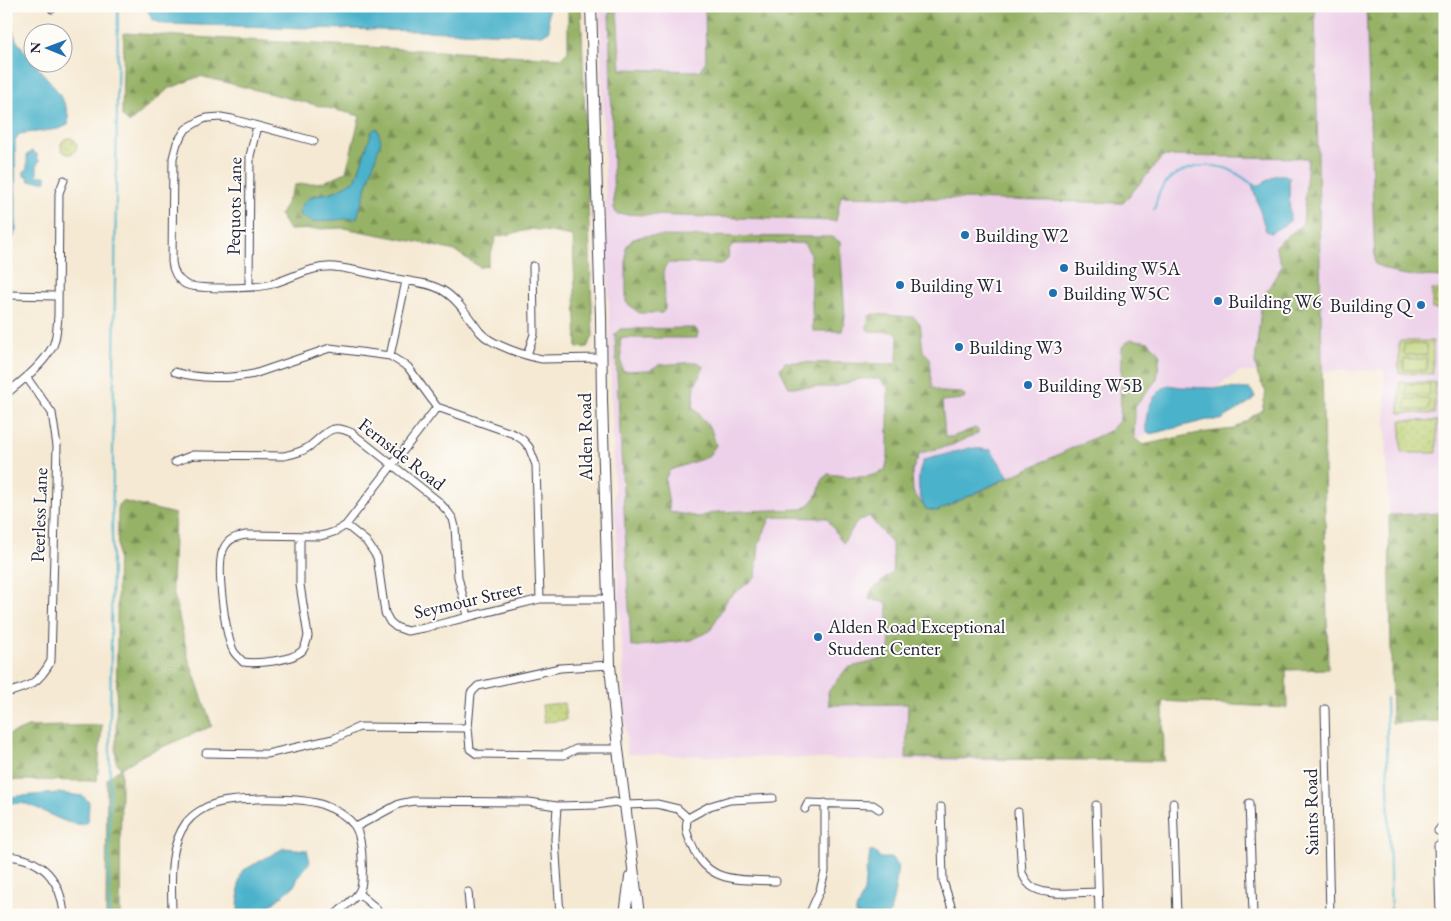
<svg xmlns="http://www.w3.org/2000/svg" width="1451" height="921" font-family="'EB Garamond',serif">
  <style>
    .built { fill: #edd0e9 }
    .forest { fill: url(#forest-firs); stroke: #5c6a50; fill-rule: evenodd }
    .park { fill: url(#park-dots); stroke: #707958 }
    .pitch { fill: #bdd074; stroke: #707958 }
    .water { fill: #4cb2cb; stroke: #376a83 }
    .lines { fill: none; stroke-linecap: round; stroke-linejoin: round }
    .stream { stroke: #4cb2cb; stroke-width: 2 }
    .street-casing { stroke: #424052; stroke-width: 9 }
    .secondary-casing { stroke: #424052; stroke-width: 12 }
    .street { stroke: #fff; stroke-width: 7 }
    .secondary { stroke: #fff; stroke-width: 10 }
    .poi-dot { fill: #1f6fb2; stroke: #fdfcf7; stroke-width: 2 }
    .labels { text-anchor: middle; dominant-baseline: central; stroke-width: 4; stroke-linejoin: round; paint-order: stroke }
    .street-label { font-size: 19px; fill: #22223b; stroke: #fdfcf7 }
    .poi-label { font-size: 19px; fill: #22223b; stroke: #fdfcf7; text-anchor: start }
  </style>
  <defs>
    <pattern id="forest-firs" width="22" height="20" patternUnits="userSpaceOnUse" patternTransform="scale(1.25)"><rect width="22" height="20" fill="#96b266"/><path d="M5 1l3.5 6h-7zM16 11l3.5 6h-7z" fill="#7a9055"/></pattern>
    <pattern id="park-dots" width="8" height="8" patternUnits="userSpaceOnUse" patternTransform="scale(1.25)"><rect width="8" height="8" fill="#bdd074"/><path d="M2 2h.1M6 6h.1" fill="none" stroke="#a2b265" stroke-width="1.8" stroke-linecap="round"/></pattern>
  </defs>
  <rect width="100%" height="100%" fill="#fdfcf7"/>
  <filter id="ink" filterUnits="userSpaceOnUse"><feTurbulence type="fractalNoise" baseFrequency=".02" numOctaves="2"/><feDisplacementMap in="SourceGraphic" scale="10" xChannelSelector="R" yChannelSelector="G"/><feConvolveMatrix kernelMatrix="1 2 1 2 8 2 1 2 1" color-interpolation-filters="sRGB"/></filter>
  <filter id="wash" filterUnits="userSpaceOnUse"><feTurbulence type="fractalNoise" baseFrequency=".0096" numOctaves="4" result="noise"/><feDisplacementMap in="SourceGraphic" scale="20" xChannelSelector="R" yChannelSelector="G"/><feGaussianBlur stdDeviation="1.12" result="paint"/><feColorMatrix in="noise" values="0 0 0 0 0 0 0 0 0 0 0 0 0 0 0 0 0 1.4 0 .05"/><feComposite in="paint" operator="in"/></filter>
  <g filter="url(#wash)">
    <rect width="100%" height="100%" fill="#f5e9d3"/>
    <!-- built -->
    <path class="built" d="M600,6H1445L1444,514L1389,515L1384,370L1239,372L1018,520L1012,761H906L627,754L615,511Z"/>
    <!-- forest -->
    <path class="forest" d="M568,6H581L593,337L587,347L577,348L573,236L533,229L496,237L487,266L480,267L455,251L417,242L344,228L289,230L280,215L295,185L324,182L346,172L360,116L200,76L168,89L129,123L122,116L124,33L561,58L568,52ZM372,131L357,218L311,196L337,191L356,179Z
      M705,6H1315L1328,669L1286,670L1287,708L1163,701L1164,761L906,758L908,704L829,705L828,692L847,668L880,660L890,646L887,603L869,599L871,591L893,572L892,544L869,516L857,522L843,543L827,518L771,517L759,543L756,577L728,598L710,631L691,640L631,647L615,334L620,329L695,328L698,332L697,338H620L622,371L650,370L658,365L698,362L704,367L695,385L693,407L711,429L716,445L708,457L670,470L665,479L670,512L698,517L717,512L803,509C809,505 814,501 817,495C821,487 820,480 828,474C848,476 867,481 885,470L888,459V388L880,379H860L834,387H789L780,369L785,362L895,364L897,362L898,335L895,332L869,331L867,328L869,316L874,314L913,317L920,323L923,351L930,358L932,387L941,392L962,393L965,396L964,399L942,401L945,436L952,437L975,428L978,430V433L952,445L920,453L912,471L913,492L926,509L937,511L1111,430L1120,420L1122,347L1131,339L1149,342L1160,353L1157,379L1135,407L1134,438L1143,445L1199,433L1234,429L1262,410L1266,392L1258,376L1255,363L1262,299L1282,266L1275,246L1303,224L1308,158L1163,156L1123,203L841,196L836,221L617,214L614,208L609,12L617,11L621,69L699,71L706,61Z
      M1366,6H1445V217L1441,220V241L1445,247V277L1399,275L1375,264Z
      M644,236L832,237L840,242L845,317L842,331H813L810,253L804,243L735,244L729,249L728,259L722,264L669,263L664,268L665,309L662,313H639L626,302V247L633,239Z
      M122,501L175,514L172,586L188,657L212,726L145,754L121,768L120,915H106L107,779L121,768L116,762L118,505Z
      M1445,513V721L1392,723L1389,515Z
      M102,725L97,781L6,780V736L28,727Z"/>
    <!-- park -->
    <path class="park" d="M61 146a8 8 0 1 1 16 0a8 8 0 1 1-16 0Z
      M1432,290H1445V309H1432Z
      M1399,341H1433V374L1399,373Z
      M1440,341H1445V374H1439Z
      M1442,381H1445V413H1441Z
      M1400,382H1435V414L1399,413Z
      M1401,420L1437,421V453H1401Z
      M564,703L566,720L544,722L542,705Z"/>
    <!-- pitch -->
    <path class="pitch" d="M1435,293L1445,294V304H1435Z
      M1404,344H1427V355H1404Z
      M1404,359H1427V370H1404Z
      M1406,384H1430L1429,395H1406Z
      M1406,399H1429V410H1406Z"/>
    <!-- water -->
    <path class="water" d="M146,6H548L549,31L542,35L526,34L164,24L152,20Z
      M6,9L16,40L32,60V62L34,63C47,79 72,102 68,125L59,129L19,134L15,140L16,229L12,242L6,246Z
      M377,128L381,140L357,218L312,222L299,215C304,193 316,197 335,191C342,189 349,183 356,179L372,131Z
      M31,151L37,154V159L40,161L37,164V176H46V181H29L28,176H24V171H27V154H30Z
      M1276,175H1285L1289,177L1290,221L1271,233L1266,231L1252,184L1260,185Z
      M1168,385L1180,387L1250,389L1255,396L1253,400L1221,420H1207L1151,434L1146,431C1145,412 1151,395 1168,385Z
      M970,448L991,450L1009,477L937,511L926,509C917,497 916,473 924,460Z
      M6,458L8,516L6,529Z
      M58,793L83,796L89,802L88,822C74,832 42,808 26,804C20,803 13,803 6,803L7,797Z
      M284,848L307,850L310,862L299,876L294,886L259,915H238L239,882L242,871Z
      M873,851L881,858H892L898,865L895,890L890,913L888,915H856V910L864,892L866,870L868,867L870,852Z"/>
    <g class="lines">
      <!-- stream -->
      <path class="stream" d="M1154,210C1156,204 1157,197 1160,191C1173,169 1201,162 1225,168C1235,171 1244,178 1252,184
        M1386,698L1391,915
        M109,915L110,730L118,6"/>
    </g>
  </g>
  <g filter="url(#ink)">
    <g class="lines">
      <!-- street casing -->
      <g class="street-casing">
        <path id="street" d="M52,9L53,6
          M314,141L232,119L221,117L207,118L201,120L186,129L177,143L173,158L172,262C173,271 177,279 185,284C195,290 256,288 268,285C289,280 312,265 334,267C353,269 372,274 390,278C407,281 427,282 442,290C459,300 468,317 480,332C491,345 526,356 542,359L602,358
          M249,286L250,156L257,126
          M8,295L57,296
          M527,355L534,334V325L533,266
          M390,356L406,281
          M175,372C199,379 229,379 254,374L330,348L390,356L408,367L437,407L514,434L523,440L529,447L536,465L540,599
          M6,394C23,380 42,366 53,346C57,337 57,326 58,316L59,193L64,180
          M175,462L193,455L284,456C293,454 303,452 310,446C326,434 330,422 352,433L438,501L448,512L453,519L455,527L458,577L468,616
          M346,525L366,541L377,557L385,613L390,622L396,627L407,631L424,628L540,599H607
          M300,537V585L308,636C307,641 305,647 302,651C291,661 257,664 243,662C240,658 235,655 233,650C225,634 215,562 224,548C229,538 236,537 246,535L320,536C330,534 338,531 346,525L437,407
          M610,665L560,668L478,686L471,693L468,728L470,749L477,754L564,755L576,749H618
          M6,693C29,687 39,683 51,661L57,446L52,413L27,378
          M1325,709L1330,915
          M206,753L267,754L333,739L359,727L468,728
          M1173,803L1177,915
          M1249,803L1253,915
          M1096,805L1099,915
          M557,806L555,839L560,915
          M941,807L943,881L954,915
          M805,809L808,803L873,805L879,809
          M1018,812L1022,873C1025,879 1028,885 1034,888C1049,897 1081,892 1098,892
          M688,818C684,828 688,837 693,847C709,885 741,879 776,881
          M688,818L710,806L730,800L773,798
          M356,827L399,804L413,801L529,802L557,806L596,805L615,802L625,805L657,804L678,809L688,818
          M1438,831L1445,822
          M6,856C43,858 61,880 64,915
          M468,892L470,915
          M359,894L376,908L379,915
          M172,915C172,885 167,849 186,823C192,815 204,807 214,804C234,797 304,797 323,805C334,809 347,816 354,825C360,833 362,849 362,858C364,896 361,891 335,915
          M809,915L820,890L825,872V803
          M1440,915L1438,845H1445"/>
      </g>
      <!-- secondary casing -->
      <g class="secondary-casing">
        <path id="secondary" d="M591,6L601,316L602,400L610,665L618,749L639,915
          M625,915L630,877"/>
      </g>
      <!-- street -->
      <use href="#street" class="street"/>
      <!-- secondary -->
      <use href="#secondary" class="secondary"/>
    </g>
  </g>
  <!-- markers -->
  <g class="poi-dot">
    <circle cx="965" cy="235" r="5"/>
    <circle cx="1064" cy="268" r="5"/>
    <circle cx="900" cy="285" r="5"/>
    <circle cx="1053" cy="293" r="5"/>
    <circle cx="1218" cy="301" r="5"/>
    <circle cx="1421" cy="305" r="5"/>
    <circle cx="959" cy="347" r="5"/>
    <circle cx="1028" cy="385" r="5"/>
    <circle cx="818" cy="637" r="5"/>
  </g>
  <g class="labels">
    <!-- street labels -->
    <g class="street-label">
      <text transform="translate(234 206) rotate(-89)">Pequots Lane</text>
      <text transform="translate(585 437) rotate(-91)">Alden Road</text>
      <text transform="translate(402 454) rotate(38)">Fernside Road</text>
      <text transform="translate(39 515) rotate(-88)">Peerless Lane</text>
      <text transform="translate(468 600) rotate(-13)">Seymour Street</text>
      <text transform="translate(1311 812) rotate(-91)">Saints Road</text>
    </g>
    <!-- poi labels -->
    <g class="poi-label">
      <text x="975" y="235">Building W2</text>
      <text x="1074" y="268">Building W5A</text>
      <text x="910" y="285">Building W1</text>
      <text x="1063" y="293">Building W5C</text>
      <text x="1228" y="301">Building W6</text>
      <text x="1411" y="305" text-anchor="end">Building Q</text>
      <text x="969" y="347">Building W3</text>
      <text x="1038" y="385">Building W5B</text>
      <text x="828" y="626">Alden Road Exceptional<tspan x="828" dy="22">Student Center</tspan></text>
    </g>
  </g>
  <!-- margin -->
  <rect width="1451" height="921" fill="none" stroke="#fdfcf7" stroke-width="25"/>
  <!-- north arrow -->
  <g transform="translate(48 48) rotate(271)"><circle r="24" fill="#fdfcf7" stroke="#a5a5ac"/>
  <path d="M0-4L9 19L0 12L-9 19Z" fill="#1f6fb2"/>
  <text y="-8" font-size="14" font-weight="bold" text-anchor="middle" fill="#22223b">N</text>
  </g>
</svg>
